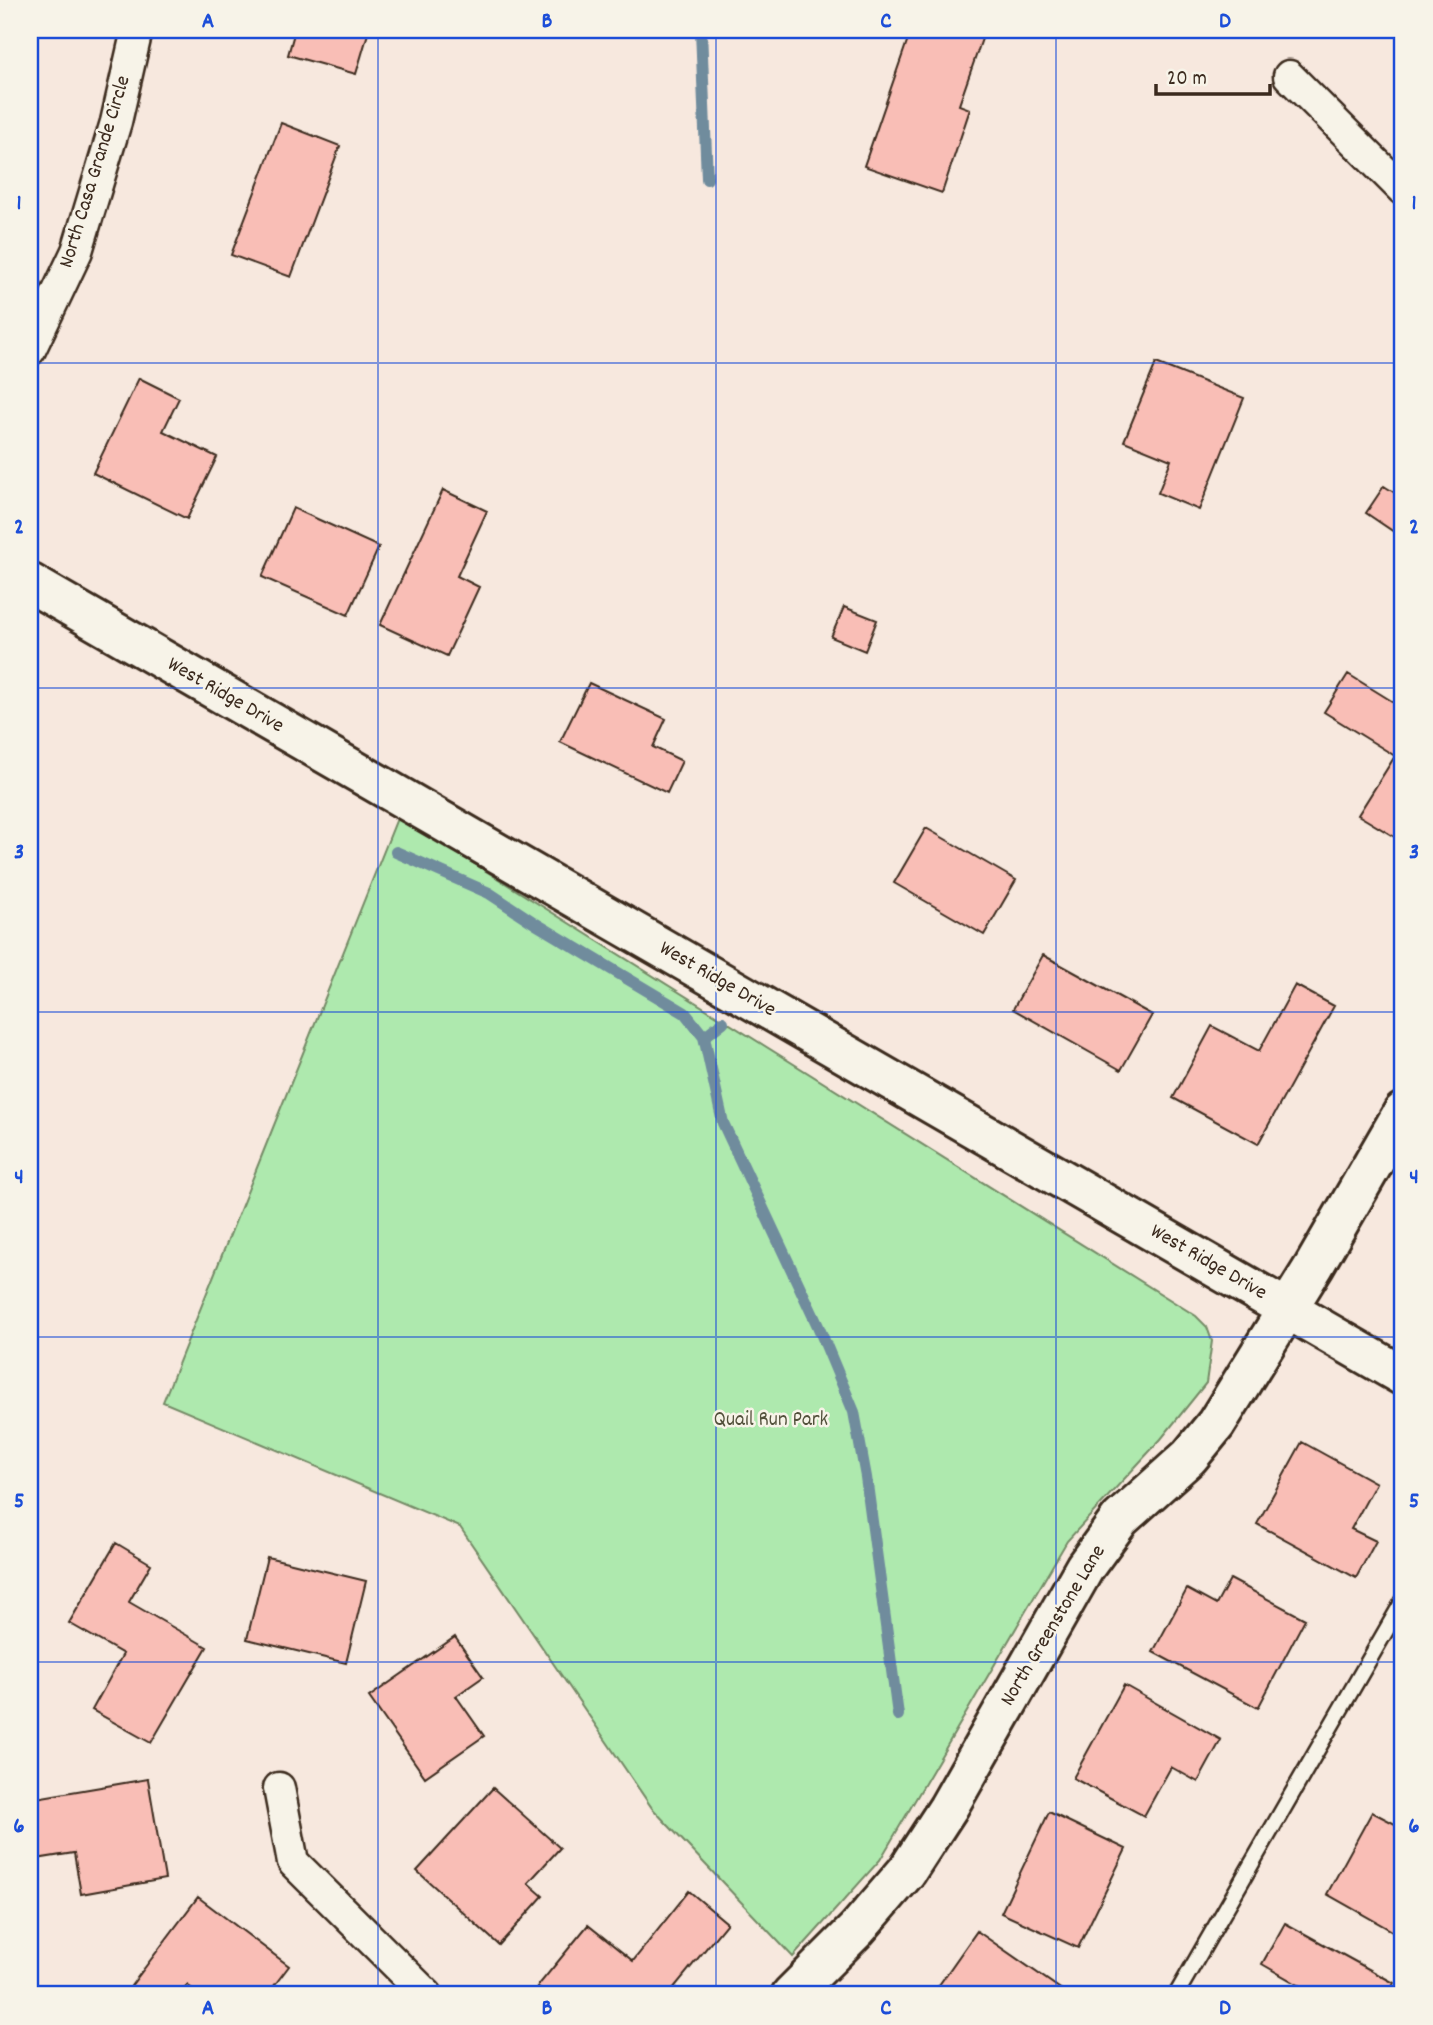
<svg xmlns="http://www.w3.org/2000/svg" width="1433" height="2025" font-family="Dekko,sans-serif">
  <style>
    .green { fill: #aee9ae; stroke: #748a66; stroke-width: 2 }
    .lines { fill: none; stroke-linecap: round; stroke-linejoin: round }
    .stream { stroke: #6f8c9d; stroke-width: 12 }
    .building { fill: #f9beb6; stroke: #3b2a1e; stroke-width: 2 }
    .lane-casing { stroke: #3b2a1e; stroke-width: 19 }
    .street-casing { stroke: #3b2a1e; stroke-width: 35 }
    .secondary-casing { stroke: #3b2a1e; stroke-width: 44 }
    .lane { stroke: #f7f3e8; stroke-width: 14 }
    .street { stroke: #f7f3e8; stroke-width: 30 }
    .secondary { stroke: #f7f3e8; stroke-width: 38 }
    .grid { fill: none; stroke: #1d4ed8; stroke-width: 2; stroke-opacity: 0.55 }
    .labels { text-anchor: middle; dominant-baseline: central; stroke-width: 5; stroke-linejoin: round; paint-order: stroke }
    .street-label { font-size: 21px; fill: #3b2a1e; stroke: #f7f3e8 }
    .park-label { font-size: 21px; fill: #52503b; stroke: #f7f3e8 }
    .neatline { fill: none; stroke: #1d4ed8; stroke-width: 2.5 }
    .grid-label { font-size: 23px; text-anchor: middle; font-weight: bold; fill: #1d4ed8 }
  </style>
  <rect width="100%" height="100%" fill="#f7e8de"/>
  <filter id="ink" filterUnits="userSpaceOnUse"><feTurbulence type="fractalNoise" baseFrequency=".0143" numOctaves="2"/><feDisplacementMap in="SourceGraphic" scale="14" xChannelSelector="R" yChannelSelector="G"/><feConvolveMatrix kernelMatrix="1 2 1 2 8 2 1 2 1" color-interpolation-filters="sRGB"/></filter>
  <g filter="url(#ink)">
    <!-- green -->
    <path class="green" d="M398,816L1196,1316L1207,1327L1212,1341L1206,1383L1161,1439L1067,1541L880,1860L793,1957L652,1808L460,1527L163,1402Z"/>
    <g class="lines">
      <!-- stream -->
      <path class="stream" d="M701,30L707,179
        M396,852L489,893L536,924L685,1013L704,1037L723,1123L818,1326L854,1412L866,1477L898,1715
        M704,1037L723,1022"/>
    </g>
    <!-- building -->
    <path class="building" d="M295,30H369L356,74L288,55Z
      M911,30H985L959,105L970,109L942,193L864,166Z
      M281,123L340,146L291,277L231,255Z
      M1156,363L1244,398L1199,510L1158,493L1171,460L1124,441Z
      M139,378L179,398L163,431L217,457L187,519L93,473Z
      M1384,486L1403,498V538L1366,513Z
      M443,490L487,511L457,576L479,587L447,656L380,625Z
      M293,508L379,547L348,615L262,577Z
      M844,607L877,620L865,651L831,637Z
      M1348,674L1403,708V842L1358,815L1395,756L1324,712Z
      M589,683L666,719L653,747L682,761L667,793L560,742Z
      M926,828L1016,880L984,935L894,883Z
      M1043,955L1152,1015L1121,1070L1013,1009Z
      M1295,985L1334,1006L1258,1144L1173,1098L1212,1026L1259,1051Z
      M1302,1442L1376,1483L1351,1529L1376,1541L1356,1578L1257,1524Z
      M116,1543L151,1564L129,1602L207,1647L151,1743L92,1710L123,1654L69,1623Z
      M267,1557L366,1581L346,1663L247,1639Z
      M1230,1579L1305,1619L1258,1708L1153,1652L1187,1589L1216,1605Z
      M455,1637L483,1677L456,1696L484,1736L425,1777L369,1697Z
      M1124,1685L1221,1740L1198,1782L1171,1767L1144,1816L1073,1778Z
      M148,1779L165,1879L81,1894L74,1853L36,1859L30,1822V1799Z
      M493,1788L560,1848L528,1883L543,1896L499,1945L417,1871Z
      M1049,1812L1126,1849L1078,1948L1001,1913Z
      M1372,1812L1403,1828V1937L1327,1894Z
      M689,1891L727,1923L668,1995H548L537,1987L588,1925L633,1961Z
      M198,1897L289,1966L267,1995H201L187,1985L179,1995H142L131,1986Z
      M1285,1923L1394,1983L1388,1995H1316L1262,1964Z
      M977,1931L1069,1995H932Z"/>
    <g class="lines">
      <!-- lane casing -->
      <g class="lane-casing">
        <path id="lane" d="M1176,1995L1403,1601"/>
      </g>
      <!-- street casing -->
      <g class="street-casing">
        <path id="street" d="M1289,76L1403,190
          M30,350L77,251L116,122L137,30
          M279,1788L293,1862L427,1995"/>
      </g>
      <!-- secondary casing -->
      <g class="secondary-casing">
        <path id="secondary" d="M30,583L1403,1376
          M791,1995L857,1929L907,1871L948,1808L1085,1567L1120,1519L1189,1457L1216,1424L1314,1266L1403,1112"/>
      </g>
      <!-- lane -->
      <use href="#lane" class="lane"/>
      <!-- street -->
      <use href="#street" class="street"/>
      <!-- secondary -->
      <use href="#secondary" class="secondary"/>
    </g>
  </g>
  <!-- grid -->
  <path class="grid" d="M378,30V1995M716,30V1995M1056,30V1995M30,363H1403M30,688H1403M30,1012H1403M30,1337H1403M30,1662H1403"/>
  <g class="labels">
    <!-- street labels -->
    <g class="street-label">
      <text transform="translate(96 172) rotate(-73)">North Casa Grande Circle</text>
      <text transform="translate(225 696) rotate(30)">West Ridge Drive</text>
      <text transform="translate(717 980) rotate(30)">West Ridge Drive</text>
      <text transform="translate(1208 1263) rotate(30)">West Ridge Drive</text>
      <text transform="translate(1054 1626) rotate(-59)">North Greenstone Lane</text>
    </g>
    <!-- park labels -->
    <g class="park-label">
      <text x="771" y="1421">Quail Run Park</text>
    </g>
  </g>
  <!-- margin -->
  <rect width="1433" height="2025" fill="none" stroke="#f7f3e8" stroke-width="77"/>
  <!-- scale -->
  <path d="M1156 84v10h114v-10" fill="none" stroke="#3b2a1e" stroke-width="3.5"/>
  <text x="1167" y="84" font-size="21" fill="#3b2a1e" stroke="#f7f3e8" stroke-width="5" paint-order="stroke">20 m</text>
  <rect x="38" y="38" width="1356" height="1948" class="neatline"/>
  <g class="grid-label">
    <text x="208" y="27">A</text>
    <text x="547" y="27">B</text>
    <text x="886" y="27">C</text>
    <text x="1225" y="27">D</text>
    <text x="19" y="209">1</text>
    <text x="1414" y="209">1</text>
    <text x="19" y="533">2</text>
    <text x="1414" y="533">2</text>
    <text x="19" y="858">3</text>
    <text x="1414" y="858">3</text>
    <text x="19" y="1183">4</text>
    <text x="1414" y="1183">4</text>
    <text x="19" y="1507">5</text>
    <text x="1414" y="1507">5</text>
    <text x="19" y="1832">6</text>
    <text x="1414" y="1832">6</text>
    <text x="208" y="2014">A</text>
    <text x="547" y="2014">B</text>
    <text x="886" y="2014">C</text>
    <text x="1225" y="2014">D</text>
  </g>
</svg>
